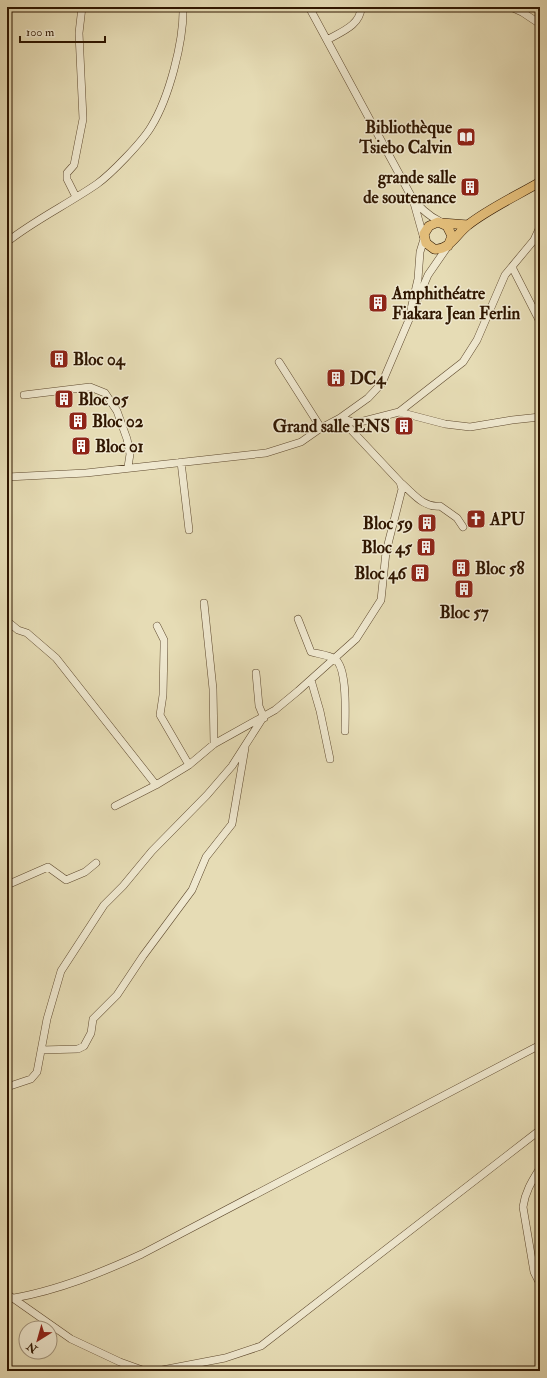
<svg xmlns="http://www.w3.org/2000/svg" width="547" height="1378" font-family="'IM FELL Double Pica',serif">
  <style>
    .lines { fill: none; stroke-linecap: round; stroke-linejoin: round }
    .minor-casing { stroke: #5d482d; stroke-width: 8 }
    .major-casing { stroke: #2f1600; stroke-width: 10 }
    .minor { stroke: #efe8cf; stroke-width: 7 }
    .major { stroke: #e3be7a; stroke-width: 9 }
    .labels { text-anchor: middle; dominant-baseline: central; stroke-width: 3; stroke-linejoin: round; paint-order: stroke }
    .poi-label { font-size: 17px; font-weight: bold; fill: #2f1600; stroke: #efe8cf; text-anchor: start }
  </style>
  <rect width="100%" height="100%" fill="#e6dcb5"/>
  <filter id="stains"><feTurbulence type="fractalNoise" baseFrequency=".005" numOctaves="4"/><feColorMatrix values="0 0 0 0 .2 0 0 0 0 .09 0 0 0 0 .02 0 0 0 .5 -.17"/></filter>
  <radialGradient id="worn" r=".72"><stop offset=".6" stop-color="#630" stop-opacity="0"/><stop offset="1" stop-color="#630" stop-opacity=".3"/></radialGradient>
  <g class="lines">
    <!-- minor casing -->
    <g class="minor-casing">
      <path id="minor" d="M309,7L410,194C419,207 427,215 441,222
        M511,7L522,12L540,24
        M327,40C341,32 361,25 361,7
        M76,197L67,179V173L74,165L83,119L79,33L82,7
        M7,242C33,221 68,204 97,184C111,174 142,142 151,127C169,98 184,41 183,7
        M512,267L540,322
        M411,309L418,279L420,252L424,239L414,203
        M279,362L321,428
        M24,395L90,387L105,393L117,411L127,439L130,454L128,467
        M399,412L463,362L477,340L505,275L534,240L540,227
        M341,418L356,423L399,412L445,424L470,427L512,420L540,417
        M181,462L189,530
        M7,477L86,473L266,453L301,442L321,428L340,418L368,398L382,383L428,275L448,246
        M401,483C413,493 423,508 440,506L457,518L463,527
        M204,603L213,689L214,744
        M298,619L311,652C318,654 329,655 335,659C348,668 345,716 345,731
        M7,621L18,630L27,633L56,658L156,785L115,806
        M157,626L164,640V647L163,695L160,715L189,765
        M256,673L259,706L264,718
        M311,680L320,711L330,759
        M156,785L189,765L214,744L275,710L298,691L356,639L381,600L386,552L402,489L400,482L340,418
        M7,885L48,867L66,880L85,872L96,863
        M41,1050L78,1049L84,1046L91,1033L93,1019L117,995L143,956L192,890L206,857L232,824L245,748
        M7,1087L31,1079L37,1072L47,1019L61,971L104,905L123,886L152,851L207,795L232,766L262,719
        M540,1168C532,1181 525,1192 523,1207L534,1272L540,1284
        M7,1294L71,1339L120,1362L145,1371
        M14,1298C59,1290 101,1273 142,1254L540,1045
        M157,1371L225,1358L261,1346L540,1130"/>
    </g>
    <!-- major casing -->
    <g class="major-casing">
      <path id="major" d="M442,223L468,225
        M448,246L452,236L447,226L438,222L429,226L424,234L426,243L434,249C449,251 457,233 468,225C488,209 518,195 540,182"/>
    </g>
    <!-- minor -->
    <use href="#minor" class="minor"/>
    <!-- major -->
    <use href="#major" class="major"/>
  </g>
  <!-- icons -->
  <defs>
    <g id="library-square" transform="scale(1)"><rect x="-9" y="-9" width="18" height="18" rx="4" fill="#8f2418" stroke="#efe8cf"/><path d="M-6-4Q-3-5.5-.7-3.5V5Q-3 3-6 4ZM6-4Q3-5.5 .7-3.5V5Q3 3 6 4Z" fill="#fff"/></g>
    <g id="building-square" transform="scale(1)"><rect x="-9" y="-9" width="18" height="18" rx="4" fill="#8f2418" stroke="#efe8cf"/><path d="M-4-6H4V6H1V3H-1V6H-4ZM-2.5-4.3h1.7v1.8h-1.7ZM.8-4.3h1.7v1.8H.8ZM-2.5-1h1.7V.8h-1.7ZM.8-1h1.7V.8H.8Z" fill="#fff"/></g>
    <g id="church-square" transform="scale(1)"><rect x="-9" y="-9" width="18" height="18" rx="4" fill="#8f2418" stroke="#efe8cf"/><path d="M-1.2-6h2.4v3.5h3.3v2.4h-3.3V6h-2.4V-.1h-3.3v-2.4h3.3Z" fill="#fff"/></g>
  </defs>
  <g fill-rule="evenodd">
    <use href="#library-square" x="466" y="137"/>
    <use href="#building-square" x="470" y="187"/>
    <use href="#building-square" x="378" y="303"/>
    <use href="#building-square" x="59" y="359"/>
    <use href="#building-square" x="336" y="378"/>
    <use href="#building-square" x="64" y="399"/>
    <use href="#building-square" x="78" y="421"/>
    <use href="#building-square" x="404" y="426"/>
    <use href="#building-square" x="81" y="446"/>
    <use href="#church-square" x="476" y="519"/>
    <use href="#building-square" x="427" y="523"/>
    <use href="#building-square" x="426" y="547"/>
    <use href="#building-square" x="461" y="568"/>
    <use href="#building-square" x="420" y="573"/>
    <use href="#building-square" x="464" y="589"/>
  </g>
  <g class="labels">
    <!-- poi labels -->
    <g class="poi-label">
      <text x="452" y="127" text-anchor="end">Bibliothèque<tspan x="452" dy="20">Tsiebo Calvin</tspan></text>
      <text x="456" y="177" text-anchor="end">grande salle<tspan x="456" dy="20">de soutenance</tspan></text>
      <text x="392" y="293">Amphithéatre<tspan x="392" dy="20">Fiakara Jean Ferlin</tspan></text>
      <text x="73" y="359">Bloc 04</text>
      <text x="350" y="378">DC4</text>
      <text x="78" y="399">Bloc 05</text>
      <text x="92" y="421">Bloc 02</text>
      <text x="390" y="426" text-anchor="end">Grand salle ENS</text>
      <text x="95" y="446">Bloc 01</text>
      <text x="490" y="519">APU</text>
      <text x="413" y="523" text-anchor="end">Bloc 59</text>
      <text x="412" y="547" text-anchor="end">Bloc 45</text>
      <text x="475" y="568">Bloc 58</text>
      <text x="406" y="573" text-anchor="end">Bloc 46</text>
      <text x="464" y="612" text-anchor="middle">Bloc 57</text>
    </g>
  </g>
  <!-- margin -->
  <rect width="547" height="1378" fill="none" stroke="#e6dcb5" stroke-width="24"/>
  <rect x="8" y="8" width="531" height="1362" fill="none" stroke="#2f1600" stroke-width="2"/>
  <rect x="12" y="12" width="523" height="1354" fill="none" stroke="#2f1600"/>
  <!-- north arrow -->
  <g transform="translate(38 1340) rotate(217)"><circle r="19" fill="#efe8cf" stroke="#a2947c"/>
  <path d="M0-3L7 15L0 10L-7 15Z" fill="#8f2418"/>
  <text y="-6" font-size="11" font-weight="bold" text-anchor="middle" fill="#2f1600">N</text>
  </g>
  <!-- scale -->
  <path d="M20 36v6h85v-6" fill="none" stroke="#2f1600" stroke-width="2"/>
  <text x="26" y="36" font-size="12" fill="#2f1600" stroke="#efe8cf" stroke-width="3" paint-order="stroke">100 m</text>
  <rect width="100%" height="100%" filter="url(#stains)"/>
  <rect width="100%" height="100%" fill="url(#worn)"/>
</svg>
